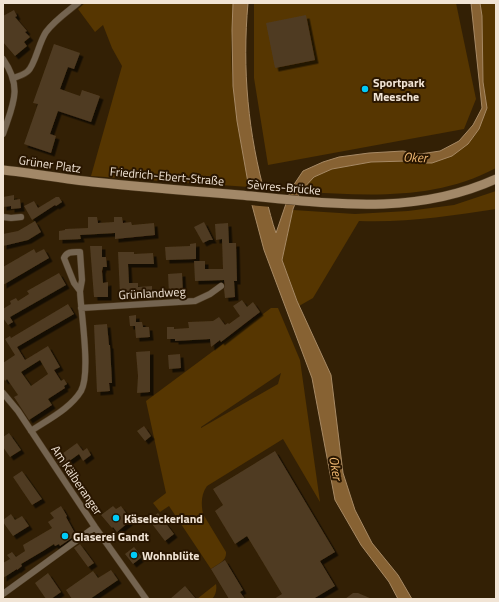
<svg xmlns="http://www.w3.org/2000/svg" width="499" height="602" font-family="'Titillium Web',sans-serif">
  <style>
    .green { fill: #563601; fill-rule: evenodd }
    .water { fill: #876233; stroke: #a78964 }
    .pier { fill: #332005 }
    .building { fill: #4f3b21; fill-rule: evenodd; filter: url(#shadow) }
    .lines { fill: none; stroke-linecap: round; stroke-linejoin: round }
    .street-casing { stroke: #4e3b22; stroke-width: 7 }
    .secondary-casing { stroke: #4e3b22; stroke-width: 10 }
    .street { stroke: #746450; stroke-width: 6 }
    .secondary { stroke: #a28868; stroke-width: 9 }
    .poi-dot { fill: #00cbf8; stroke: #291600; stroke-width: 1.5 }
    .labels { text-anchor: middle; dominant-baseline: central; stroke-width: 4; stroke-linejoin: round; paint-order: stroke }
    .poi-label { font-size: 12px; font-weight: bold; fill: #f1e4d5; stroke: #291600; text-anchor: start }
    .street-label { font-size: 12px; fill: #f1e4d5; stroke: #291600 }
    .water-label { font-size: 13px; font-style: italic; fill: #f0b871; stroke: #291600 }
  </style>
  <defs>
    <filter id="shadow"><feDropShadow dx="3.5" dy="3.5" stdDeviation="0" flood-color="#0009"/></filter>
  </defs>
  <rect width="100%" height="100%" fill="#332005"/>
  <!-- green -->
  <path class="green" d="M85,3H233C232,31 230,59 233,86C236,120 243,154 249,187L91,176L122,66L112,48L103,25L95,32L78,9Z
    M254,3H456L476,99L464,129L268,165L254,78Z
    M480,3H496V168C434,201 368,195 300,192L313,177L332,169L371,162L408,161L419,163L452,156L487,108L483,82L482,16Z
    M496,191V209C451,216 404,223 359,221L313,298L299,306L282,260L293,210L355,214L408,211L454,205Z
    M271,308H278L300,360L320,502L283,439L207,486C201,494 201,504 203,514L226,552C227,561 218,564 211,569L169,506L160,512L153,503L166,493L146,401ZM281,373L278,384L201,428V427Z
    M216,584C217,589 216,595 212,599H197Z"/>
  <!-- water -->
  <path class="water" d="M233,3H248C242,69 248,134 266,198C269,209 272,222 276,233L291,189L303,171L323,162L339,157L369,153L403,151L420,154L440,151L459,141L473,125L482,108L471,3H480L482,16L483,82L487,108L479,129L468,144L452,156L432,163H419L408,161L371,162L332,169L314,177L300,192L293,209L282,260L297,301L331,375L343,473L355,510L372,543L398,575L412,599H398L389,582L361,545L335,500L312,378L264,250L252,205L237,121L233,86L232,30Z"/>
  <!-- pier -->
  <path class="pier" d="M247,188L266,190L271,207L250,205Z"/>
  <!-- building -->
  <path class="building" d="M14,10L17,16L15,17L27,31L25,32L30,37L24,42L27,46L15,56L3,42V16Z
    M306,15L315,60L275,68L266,23Z
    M54,44L80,53L74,69L68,67L60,89L80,96L82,90L100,96L91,122L58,111L50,134L56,136L51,153L24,144L38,104L33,103Z
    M14,195V200L20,199L21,208L11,209V206L3,207V197Z
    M56,197H59L62,202L56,206L55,205L32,220L24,206L34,201L38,208Z
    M88,217H97L98,223L114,222V217H122L123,223L131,222L132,225L154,223L155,235L115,239V233L80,235L81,239L59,240V231L65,230V229L88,228Z
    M35,221L41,232L28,240L3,246V234L18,231Z
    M204,222L213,240H209L203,243L194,227Z
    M228,223L229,243H236L237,281H234L235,297L225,298L224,289L225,286L224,280L195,281L194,261H205V269H223L222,239L216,240L215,224Z
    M196,243V259L166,260L165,247L190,246V244Z
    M90,246H102V257H106L107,267H103L102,271L103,283L108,282V297H94Z
    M34,249L36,253L44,249L49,258L3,285V267Z
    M118,252H134V254L153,253L154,264H128L129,283H138V287L152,286V295H145L144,294L120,295Z
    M59,273L66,285L10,317L13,322L8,325L3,318V309L11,304L10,301L16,298L18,301L29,294L27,291Z
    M182,273L183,294H169L168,274Z
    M242,300L247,307L253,302L260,312L221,342L220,340L211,347L210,339L175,341V339H167V327H174V329L189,328L188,322L213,321L219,317L225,325L228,323L229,324L240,316L233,306Z
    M68,304L74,314L17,347L25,360L48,346L60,367L54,370L61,381L64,379L67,384L64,386L65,388L48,399L52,405L29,420L14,397L18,395L7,379L5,381L3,378V363L15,355L5,339L10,336L11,338ZM40,360L48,374L31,386L21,372Z
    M136,315V322H142L143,327H149L150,337L136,338L135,326H130L129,316Z
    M107,324L109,345H110L112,383H109L110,391L97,392L94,325Z
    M150,351V392L137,393L138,376L136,352Z
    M180,354L181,368L169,369L168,355Z
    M144,426L151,436L145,441L137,431Z
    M9,433L21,450L10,457L3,447V437Z
    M77,443L83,451L87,448L91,455L83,461L79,454L61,467L55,459Z
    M275,451L335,552L320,561L335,586L313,599H274L282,594L247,536L235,544L215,511L223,505L213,489Z
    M22,471L42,499L32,505L13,477Z
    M61,506L67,516L66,517L76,535L60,546L59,544L55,546L54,544L43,551L21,564L22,566L17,570V569L3,578V563L10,559L11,560L7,555L12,552L16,557L25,551L23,545L52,528L48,522L54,518L50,513Z
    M113,506L116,509L121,506L126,513L125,515L130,521L117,532L113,527L112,528L101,515Z
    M158,513L174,534L165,541L149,520Z
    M11,514L15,520L22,516L29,526L13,536L3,522V520Z
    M80,544L94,563L88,567L74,548Z
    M134,547L142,557L133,564L125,554Z
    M225,560L243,590L240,592L245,599H229L211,569Z
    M111,570L118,580L90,599H72L66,590L93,571L98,578Z
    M48,573L61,592L51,599H46L35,583Z
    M185,586L196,599H170Z
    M353,593H358L372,599H345Z"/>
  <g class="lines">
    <!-- street casing -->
    <g class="street-casing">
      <path id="street" d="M3,59C23,88 13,104 3,134
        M14,78C18,76 24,75 28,71C35,65 39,42 46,32C54,21 67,12 78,3
        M3,217L11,218L21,217
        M81,308L195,301L210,294L221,286
        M3,393L18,411L95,527L146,599
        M31,431C47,420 70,409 81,391C91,373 81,314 80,291L74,283L64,258C67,251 73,252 80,252L82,280L80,291
        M3,594L95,527"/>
    </g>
    <!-- secondary casing -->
    <g class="secondary-casing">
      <path id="secondary" d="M3,170C33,173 63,179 93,182C142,187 191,191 240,195C328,203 412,217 496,179"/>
    </g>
    <!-- street -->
    <use href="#street" class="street"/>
    <!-- secondary -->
    <use href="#secondary" class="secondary"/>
  </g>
  <!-- markers -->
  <g class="poi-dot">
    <circle cx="365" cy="89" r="4"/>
    <circle cx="116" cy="518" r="4"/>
    <circle cx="65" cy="536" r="4"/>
    <circle cx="134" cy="555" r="4"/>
  </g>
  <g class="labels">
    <!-- poi labels -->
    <g class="poi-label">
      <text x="373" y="82">Sportpark<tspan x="373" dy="14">Meesche</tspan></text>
      <text x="124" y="518">Käseleckerland</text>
      <text x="73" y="536">Glaserei Gandt</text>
      <text x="142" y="555">Wohnblüte</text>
    </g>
    <!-- street labels -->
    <g class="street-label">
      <text transform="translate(50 164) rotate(8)">Grüner Platz</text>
      <text transform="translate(167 176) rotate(5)">Friedrich-Ebert-Straße</text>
      <text transform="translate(284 187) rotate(5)">Sèvres-Brücke</text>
      <text transform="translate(152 293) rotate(-3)">Grünlandweg</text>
      <text transform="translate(77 480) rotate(56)">Am Kälberanger</text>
    </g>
    <!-- water labels -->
    <g class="water-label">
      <text transform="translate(415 157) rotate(2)">Oker</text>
      <text transform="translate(336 468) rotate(80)">Oker</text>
    </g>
  </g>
  <!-- border -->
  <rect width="499" height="602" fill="none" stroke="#f1e4d5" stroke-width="8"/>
</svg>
